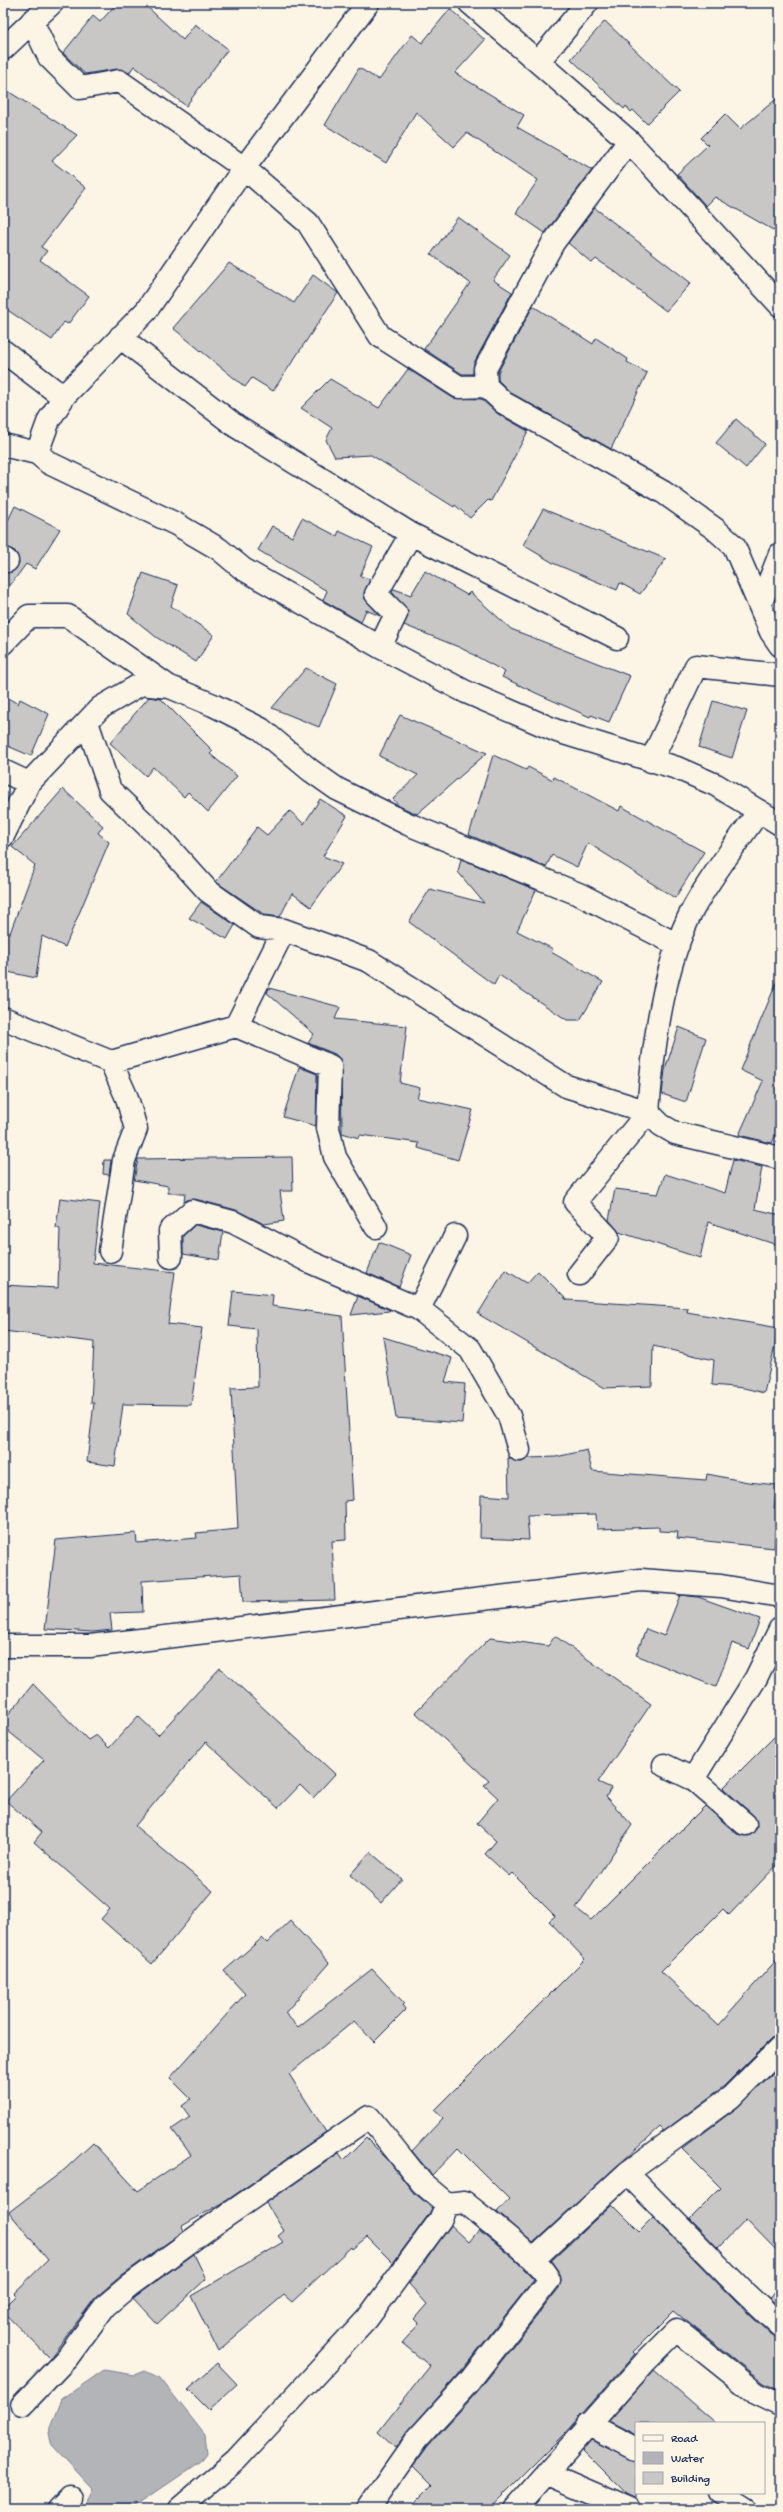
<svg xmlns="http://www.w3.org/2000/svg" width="783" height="2512" font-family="'Gochi Hand',sans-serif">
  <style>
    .water { fill: #b2b4b8; stroke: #767f94 }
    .building { fill: #c8c7c6; stroke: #1b2f5e }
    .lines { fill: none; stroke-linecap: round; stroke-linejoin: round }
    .street-casing { stroke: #1b2f5e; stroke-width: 25 }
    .street { stroke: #fcf5e5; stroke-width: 22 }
  </style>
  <rect width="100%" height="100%" fill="#fcf5e5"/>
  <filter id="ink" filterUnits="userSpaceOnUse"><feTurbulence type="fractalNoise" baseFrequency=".025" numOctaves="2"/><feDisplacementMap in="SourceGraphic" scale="8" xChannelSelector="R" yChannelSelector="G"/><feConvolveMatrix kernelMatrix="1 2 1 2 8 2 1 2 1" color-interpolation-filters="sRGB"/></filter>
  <g filter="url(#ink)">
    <!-- water -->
    <path class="water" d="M104,2370L135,2375L145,2371L160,2378L205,2435L207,2453L200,2462L131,2509H87L84,2506L92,2488L52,2445L49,2433L62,2399Z"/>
    <!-- building -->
    <path class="building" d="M117,3H143L183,40L195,24L228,49L186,106L134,66L129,73L117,69L85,74L63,53L93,16L100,22Z
      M450,9L485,40L455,73L524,115L517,127L592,170L545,233L516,213L538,180L467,133L454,147L416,112L386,163L325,125L359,68L379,80L412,35L422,43Z
      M605,21L679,92L647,124L633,110L631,112L626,106L624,109L571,59Z
      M3,88L77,135L52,161L86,188L41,247L47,251L40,260L89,296L68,324L64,322L52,340L3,307Z
      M780,96V234L715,197L706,206L677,174L708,145L701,138L725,114L740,129Z
      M595,208L691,283L666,311L613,270L596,259L592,263L568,243Z
      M458,217L510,255L493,280L512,292L474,363L473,374H462L424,349L470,283L431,254Z
      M229,263L294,303L313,275L338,293L273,391L252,378L245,387L173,328Z
      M533,306L593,344L596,338L628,359L627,362L647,373L611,449L511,393L498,380V372Z
      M408,369L453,398L481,399L498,414L528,431L491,501L488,500L470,518L455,505L454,507L371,455L335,457L326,440L332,428L301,408L330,379L379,408Z
      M736,419L765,444L746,468L716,443Z
      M15,506L60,529L35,569L26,564L3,595V572H12L19,563L15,551L3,546V531Z
      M543,509L666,559L640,594L620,583L617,590L555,564L523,545Z
      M302,518L337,536L339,531L373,547L360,576L370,579L364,593V598L380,616L366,610L361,622L323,600L327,591L258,550L272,526L292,537Z
      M425,571L467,595L470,592L511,629L630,676L609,722L591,715L590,717L538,694L502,677L505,672L461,648L404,625L408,611L392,592L394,589L411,595Z
      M143,573L178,585L171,606L214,635L196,662L156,637L128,614Z
      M306,668L337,684L319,727L272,708Z
      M3,695L18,704L20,699L49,714L31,756L3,744Z
      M149,697L161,699L213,751L210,754L237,776L208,812L188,792L184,797L153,767L146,776L110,743Z
      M713,701L747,711L732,758L699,747Z
      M400,715L487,753L417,814L399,806L393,799L418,775L379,756Z
      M493,755L526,770L528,767L553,780L554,777L619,811L621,806L704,852L675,898L588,843L577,867L552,855L546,867L469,835Z
      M63,789L103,826L98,833L109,842L65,947L42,936L36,978L3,971V932L10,933L35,865L12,847Z
      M320,799L347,816L323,856L342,864L311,907L292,893L280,917L265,915L216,882L257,827L267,835L290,811L304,824Z
      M461,859L536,890L517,931L553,949L551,952L603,982L580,1020H567L499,975L494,985L409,922L430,889L484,903L458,872Z
      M201,902L235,925L227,939L189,918Z
      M780,974V1126L772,1143L739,1135L763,1081L740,1070Z
      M269,988L340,1007L335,1019L407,1026L400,1083L420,1088L417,1098L473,1110L458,1160L418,1148L419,1143L360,1135L359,1138L342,1133L341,1060L335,1054L308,1043L314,1034L267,993Z
      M679,1027L706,1038L686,1102L662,1094L665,1070Z
      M299,1067L317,1074L316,1126L283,1117Z
      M292,1157L293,1191H280L284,1221L264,1224L236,1210L195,1199L184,1202L185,1193H168V1186L134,1180L138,1159Z
      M104,1160H111L109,1175L103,1174Z
      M733,1160L762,1167L755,1209L780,1215V1246L708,1222L700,1258L619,1232L609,1220L615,1189L658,1194L665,1174L725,1193Z
      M60,1198L100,1203L93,1263L175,1272L168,1324L202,1328L191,1405L123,1404L115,1466L87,1462L94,1403H91L94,1342L3,1331V1285L58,1288L60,1229L56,1228Z
      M195,1225L223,1232L219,1260L183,1254V1236Z
      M379,1242L411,1255L399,1287L367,1273Z
      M505,1270L527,1283L538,1271L567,1300L688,1308L687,1312L779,1328L764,1393L744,1388L712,1385L714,1360L653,1346L652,1386L605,1388L478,1314Z
      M233,1291L273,1295L272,1306L342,1316L353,1500L345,1501L346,1540L332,1541L335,1600L243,1602L241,1574L142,1581L143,1612L110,1613L112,1630L93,1632L45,1629L56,1540L136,1533L137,1543L197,1538L196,1533L238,1529L231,1388L258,1387L257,1329L229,1326Z
      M358,1296L390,1310L389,1311L351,1315Z
      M383,1337L452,1358L445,1382L465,1384L462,1423L396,1418Z
      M587,1450L592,1471L706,1480L707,1474L748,1482L777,1485L774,1508H778L774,1548L677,1538L678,1532L659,1531V1527L597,1529L596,1514L527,1516L529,1540L480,1538L481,1495L509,1497L508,1458L522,1462L529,1458L556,1457Z
      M680,1595L698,1597L760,1619L749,1649L732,1643L716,1687L636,1655L646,1629L664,1636Z
      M555,1636L651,1704L598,1782L611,1788L606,1797L632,1825L576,1908L591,1920L705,1806L737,1834L749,1836L754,1832L757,1826L753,1815L723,1788L780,1731V1862L729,1915L723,1909L661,1971L718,2025L780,1956V2036L771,2039L723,2087L664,2131L660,2127L533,2243L497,2212L509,2199L458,2148L432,2175L412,2151L443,2118L434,2110L585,1959L549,1921L555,1916L512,1873L509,1876L485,1854L496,1841L477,1823L498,1798L484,1785L489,1781L415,1712L490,1638L548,1646Z
      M220,1668L335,1774L313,1798L300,1785L278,1808L206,1742L135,1826L213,1891L152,1964L101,1919L110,1909L34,1842L42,1832L6,1801L44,1760L3,1727V1721L33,1684L88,1740L96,1735L109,1748L138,1716L158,1735Z
      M370,1852L402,1879L381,1903L350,1875Z
      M290,1921L329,1963L285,2013L298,2027L372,1969L404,2003L402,2005L406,2010L374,2042L354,2021L289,2074L326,2132L226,2201L182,2226L184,2231L122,2275L95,2298L50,2358L3,2312V2308L16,2295L14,2293L48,2260L9,2212L64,2170L93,2143L138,2191L191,2155L172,2129L190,2117L182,2106L191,2099L170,2078L245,1994L224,1971L262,1938L267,1943Z
      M780,2066V2254L746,2219L718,2248L690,2219L721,2188L682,2149L738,2107Z
      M366,2138L388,2160L412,2191L432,2208L429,2214L393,2263L367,2237L352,2249L351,2247L292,2302L284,2295L218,2351L191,2296L283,2242L278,2236L284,2231L266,2203L339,2153L344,2160Z
      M612,2204L639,2231L653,2217L736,2302L771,2335L780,2338V2391L764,2383L674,2311L633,2352L635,2354L565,2433L489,2509H408L432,2485L413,2466L427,2447L478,2391L559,2288L561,2281L560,2274L551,2261Z
      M451,2225L469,2242L479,2230L515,2260L534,2279L458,2375L408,2431L395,2448L378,2432L430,2366L402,2343L419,2324L414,2319L427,2304L409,2284Z
      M194,2254L206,2279L157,2324L133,2298Z
      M780,2284V2309L769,2299Z
      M217,2363L237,2384L209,2410L188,2389Z
      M654,2370L715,2423H636V2435L609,2421Z
      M592,2440L636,2461V2499L626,2494L583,2451Z"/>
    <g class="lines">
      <!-- street casing -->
      <g class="street-casing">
        <path id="street" d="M470,3L629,141L780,305
          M32,21L49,57L80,88L119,81L244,168L308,223L380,336L459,387L486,386
          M3,49L52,3
          M538,62L587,3
          M629,141L553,243L485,369L486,386L504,403L663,492L715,529L734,546L771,632L780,645
          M120,337L237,427L411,534L617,638
          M3,351L54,390L65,395L146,311L244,168L368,3
          M3,445L37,453L49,463L176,524L219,549L243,569L380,647L466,692L557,731L677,768L716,785L780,824
          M37,453L49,420L65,395
          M3,558L7,561
          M760,605L780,554
          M3,643L29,616H68L168,686
          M380,647L396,614L376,594L411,534
          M87,722L110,790L161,839L208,891L259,927L284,930L369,961L566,1086L648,1112L575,1202L608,1237L579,1274
          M651,761L696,666L780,675
          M3,771L29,783
          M759,811C737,843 712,874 693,909C663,965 653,1048 648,1112L661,1125L675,1133L780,1158
          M3,836L29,783L100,708L141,684L170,687L213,705L261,729L310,770L337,789L408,824L581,895L678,945
          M284,930L236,1026L330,1066L328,1128L335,1157L376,1227
          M3,1018L111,1062L127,1098L136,1129L124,1160L110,1251
          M111,1062L236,1026
          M171,1257L170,1231L192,1211L233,1222L310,1262L419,1309L470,1349L509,1416L519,1450
          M419,1309L455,1236
          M3,1646H90L641,1580L721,1586L780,1596
          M664,1765L693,1779
          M745,1824L693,1779L756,1678L780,1629
          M627,2173L745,2293L780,2326
          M533,2260L627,2173L731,2097L780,2048
          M22,2405L67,2358L105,2306L130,2285L213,2225L369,2117L422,2183L447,2204
          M588,2424L636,2449
          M546,2473L629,2509
          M721,2493L746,2509
          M59,2509L70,2498
          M179,2509L236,2460L367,2319L440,2220L447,2204L464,2202C483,2218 541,2260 549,2280L468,2383L417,2439L368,2509
          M515,2509L645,2362L677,2330L757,2394L780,2405"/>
      </g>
      <!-- street -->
      <use href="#street" class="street"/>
    </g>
  </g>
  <!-- margin -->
  <rect width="783" height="2512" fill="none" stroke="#fcf5e5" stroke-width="16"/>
  <rect x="8" y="8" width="767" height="2496" fill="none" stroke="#1b2f5e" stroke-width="1.5" filter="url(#ink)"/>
  <!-- legend -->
  <rect x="635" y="2422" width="130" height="72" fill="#fcf5e5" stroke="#a2a6af"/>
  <rect x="643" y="2435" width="20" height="6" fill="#fcf5e5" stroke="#a2a6af"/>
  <text x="671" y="2442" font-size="12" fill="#1b2f5e">Road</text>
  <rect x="643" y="2452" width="20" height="12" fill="#b2b4b8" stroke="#a2a6af"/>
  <text x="671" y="2462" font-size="12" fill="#1b2f5e">Water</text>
  <rect x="643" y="2472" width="20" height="12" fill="#c8c7c6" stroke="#a2a6af"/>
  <text x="671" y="2482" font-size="12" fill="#1b2f5e">Building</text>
</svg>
